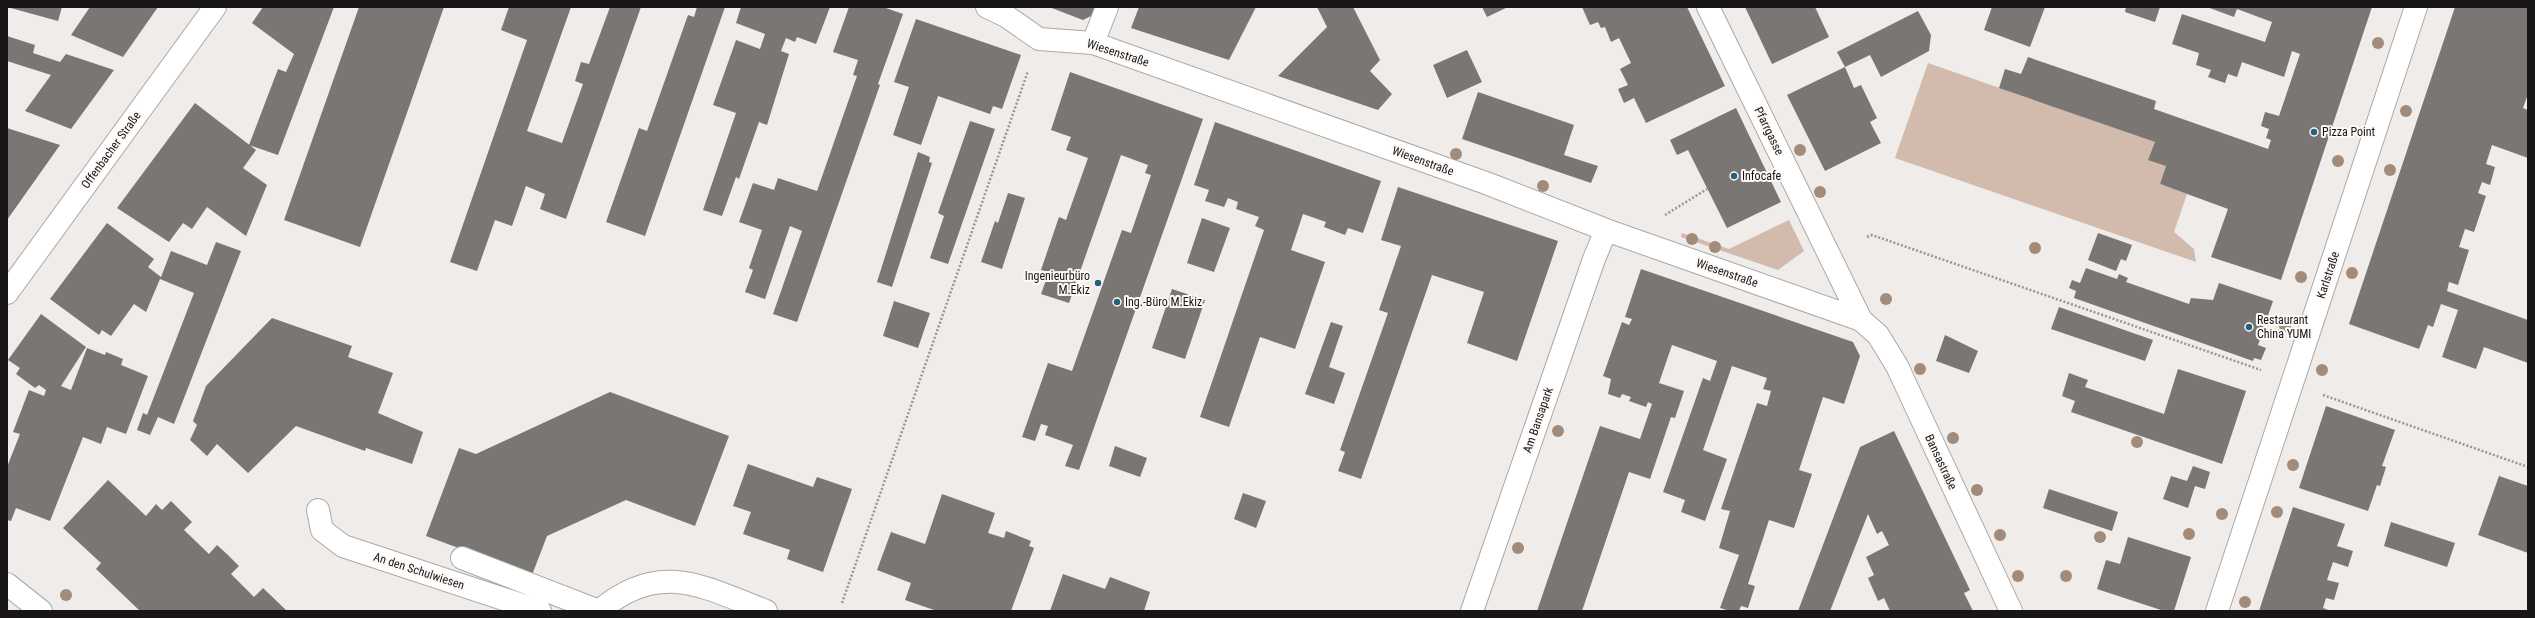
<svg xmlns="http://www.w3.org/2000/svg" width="2535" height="618" font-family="'Roboto Condensed',sans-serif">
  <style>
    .green { fill: #d2bbac }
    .building { fill: #7a7674 }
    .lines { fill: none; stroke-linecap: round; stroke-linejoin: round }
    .minor-casing { stroke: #aba8a5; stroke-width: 24 }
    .path { stroke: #989594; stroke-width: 2.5; stroke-dasharray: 2 2; stroke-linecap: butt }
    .minor { stroke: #fff; stroke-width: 22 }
    .tree { fill: #a38b7a }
    .poi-dot { fill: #285f7a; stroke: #fdf9f7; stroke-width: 1.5 }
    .labels { text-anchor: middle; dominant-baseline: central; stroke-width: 4; stroke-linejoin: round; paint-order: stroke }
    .street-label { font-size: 12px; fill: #181616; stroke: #fdf9f7 }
    .poi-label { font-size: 12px; fill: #181616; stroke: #fdf9f7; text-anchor: start }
  </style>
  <rect width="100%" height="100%" fill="#efecea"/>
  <!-- green -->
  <path class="green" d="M1928,63L2155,142L2166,166L2160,184L2187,194L2174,232L2194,249L2196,262L1895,158Z
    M1789,220L1804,251L1778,270L1681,237L1682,233L1729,249Z"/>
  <!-- building -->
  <path class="building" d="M7,7H62L58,21Z
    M90,7H158L123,57L71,35Z
    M263,7H334L278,155L249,145L278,69L286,72L294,54L252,23Z
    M359,7H444L360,247L284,220Z
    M509,7H571L527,131L562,143L583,84L575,81L581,62L589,64L610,7H641L566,219L540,209L545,194L526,186L512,226L495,220L477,271L450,262L527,40L501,30Z
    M697,7H725L645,236L606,222L639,128L647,131L688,15L694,17Z
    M741,7H830L816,44L797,37L795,42L786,38L781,51L789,54L767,125L759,122L739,179L736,177L722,216L703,210L736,113L713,105L736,40L760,49L765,34L736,23Z
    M849,7H883L903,14L878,84L880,85L797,322L773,314L802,231L790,226L765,299L745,292L753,270L749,268L762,230L739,222L753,183L774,190L778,178L817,191L857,76L853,75L858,60L833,52Z
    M1049,7H1097L1095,14L1083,20Z
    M1139,7H1256L1229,60L1131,28Z
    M1317,7H1353L1380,60L1370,71L1392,94L1378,110L1278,76L1327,27Z
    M1482,7H1508L1487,17Z
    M1582,7H1687L1725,86L1646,123L1634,98L1624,103L1618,89L1628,85L1620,69L1631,63L1619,38L1611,42L1605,27L1601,28L1598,22L1590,25Z
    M1745,7H1815L1829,37L1772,64Z
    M1992,7H2045L2030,47L1984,30Z
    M2126,7H2160L2155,22L2125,12Z
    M2207,7H2372L2281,280L2211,257L2228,209L2160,184L2166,166L2148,160L2155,142L1999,88L2005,69L2021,74L2028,57L2156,101L2154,109L2268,149L2271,140L2266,138L2269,129L2261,126L2265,112L2279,116L2300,54L2292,51L2284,77L2242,62L2237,77L2228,74L2225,83L2208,77L2211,70L2196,65L2199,53L2172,44L2182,14L2265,42L2272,22L2237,9L2234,17Z
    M2455,7H2528V94L2523,108L2528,110V158L2492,145L2486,164L2495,167L2490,185L2482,182L2478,193L2486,196L2474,232L2465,229L2459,247L2469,250L2458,285L2449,282L2447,291L2528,320V363L2484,347L2476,369L2442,357L2458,310L2441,304L2433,327L2428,325L2419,349L2349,324Z
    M1918,11L1931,35L1929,51L1881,77L1870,55L1845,67L1837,52Z
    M916,19L1021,55L1002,109L993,106L990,114L938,96L921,145L893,135L909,87L894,82Z
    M7,36L35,45L33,53L60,62L66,54L114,70L71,129L25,111L51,75L7,61Z
    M1467,50L1482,82L1447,98L1433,65Z
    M1845,67L1854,88L1861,85L1877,118L1870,122L1881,143L1825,171L1787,95Z
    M1070,72L1203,119L1079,470L1065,466L1073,445L1045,435L1048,426L1041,424L1035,441L1022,437L1048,363L1072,371L1122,230L1131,233L1151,175L1145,173L1148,165L1121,155L1069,303L1041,294L1049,272L1041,270L1059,217L1066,220L1088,158L1066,150L1071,137L1051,130Z
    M1478,92L1574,125L1564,155L1598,166L1591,183L1462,139Z
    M195,103L256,150L243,168L267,185L246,236L207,207L192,229L183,223L169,242L117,208Z
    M1736,108L1781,202L1727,228L1688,150L1677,155L1670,140Z
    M970,121L995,129L948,264L930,258L944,216L938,213Z
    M1215,122L1381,181L1363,233L1348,228L1345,235L1324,227L1326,222L1303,214L1291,250L1325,262L1295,349L1260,337L1229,427L1200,417L1264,230L1255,226L1259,217L1236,209L1238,202L1228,198L1224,207L1205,201L1209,190L1194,185Z
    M7,128L60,145L7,220Z
    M918,152L930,157L929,162L932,163L892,287L877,282Z
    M1398,187L1558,241L1517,361L1467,343L1484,292L1432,275L1361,479L1338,471L1345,452L1340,450L1388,313L1379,310L1401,246L1381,240Z
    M1008,193L1025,198L1002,269L981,262L995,221L998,223Z
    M1202,218L1230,228L1214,272L1187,263Z
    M107,223L154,259L148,267L161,277L171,251L207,265L216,242L241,251L174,424L158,417L150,435L137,430L143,413L147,415L194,293L160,279L146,312L134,304L111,336L102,330L99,335L50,299Z
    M2098,233L2132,245L2126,261L2121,259L2116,271L2088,260Z
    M2086,268L2117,279L2119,274L2128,278L2126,282L2189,304L2191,298L2213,300L2219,283L2273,301L2258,345L2266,348L2261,360L2254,358L2253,361L2074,298L2076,291L2069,288L2072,280L2080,283Z
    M1641,269L1853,342L1860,356L1844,404L1823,397L1799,470L1812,474L1794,528L1769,520L1748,584L1755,586L1748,608L1741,606L1739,611H1730L1720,608L1739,555L1719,548L1730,511L1721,509L1757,403L1767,406L1771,391L1763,389L1767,378L1732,366L1703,450L1727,459L1705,521L1681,512L1685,500L1663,492L1703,378L1710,381L1717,361L1672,345L1659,383L1684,391L1675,418L1671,417L1650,479L1629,472L1582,611H1537L1600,426L1640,439L1652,404L1648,402L1646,407L1629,401L1631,397L1622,394L1620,398L1608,394L1611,379L1603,376L1622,322L1629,325L1632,319L1625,317Z
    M1172,289L1205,300L1185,359L1152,348Z
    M894,301L930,313L918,348L883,336Z
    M2059,307L2153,340L2145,361L2051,329Z
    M41,314L86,347L61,386L71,390L87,348L105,355L106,352L123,359L121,365L148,376L126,434L107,427L101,444L83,437L50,521L16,508L11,521L7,520V467L20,434L13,432L29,390L44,396L46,390L39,385L35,388L16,374L20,368L8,360Z
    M272,318L352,346L348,357L393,373L378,413L423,432L412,464L366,448L365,451L296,426L248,473L217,444L207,456L190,440L197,425L193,421L206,386Z
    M1331,322L1343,326L1329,367L1345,373L1334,404L1305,394Z
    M1945,335L1978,351L1969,373L1936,361Z
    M2178,369L2246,391L2222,464L2071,412L2075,401L2062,396L2069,373L2088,380L2085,387L2164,414Z
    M610,392L729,436L695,526L626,500L547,536L532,575L426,536L459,448L476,454Z
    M2326,406L2395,430L2382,466L2386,467L2380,486L2377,485L2368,511L2299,488Z
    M1894,431L1970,590L1964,593L1973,611H1890L1884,598L1878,601L1868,578L1874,575L1866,557L1889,545L1882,531L1877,534L1868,514L1830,611H1798L1860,447Z
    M1115,446L1147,458L1140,477L1109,466Z
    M748,464L813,487L817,477L852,489L823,572L787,559L790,550L743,534L751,512L733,506Z
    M2193,466L2210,472L2205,489L2195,486L2188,508L2163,499L2171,476L2187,481Z
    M2499,476L2528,486V553L2478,535Z
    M108,480L146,516L156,504L162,510L171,501L192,522L184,530L209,554L217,545L228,555L239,566L231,574L254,597L263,588L286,610L140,611L96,569L101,563L63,528Z
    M2049,489L2118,512L2112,531L2043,508Z
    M1243,493L1266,501L1256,528L1234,519Z
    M942,494L995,513L988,533L1004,538L1006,531L1031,541L1029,546L1034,548L1011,611H937L905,600L911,583L877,570L891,532L925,544Z
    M2293,507L2345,524L2337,546L2353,551L2348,567L2333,562L2327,580L2339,583L2334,600L2326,598L2323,608L2331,611H2259Z
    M2391,522L2455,543L2447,567L2384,546Z
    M2128,537L2191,557L2174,611H2164L2097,589L2106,560L2120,564Z
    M1063,574L1105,589L1110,577L1150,592L1144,611H1050Z"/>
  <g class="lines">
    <!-- minor casing -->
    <g class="minor-casing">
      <path id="minor" d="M987,7L1006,16L1039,39L1093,43L1486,183L1606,230L1861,320L1878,335L1897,366L2011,611
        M1708,7L1861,320
        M1093,43L1107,7
        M7,293L215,7
        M318,510L322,530L343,546L540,611
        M462,558L599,611
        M7,584L41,611
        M599,611C659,560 702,586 766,611
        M1472,611L1594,259L1606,230
        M2217,611L2416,7"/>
    </g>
    <!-- path -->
    <path class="path" d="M1665,215L1707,189
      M1867,237L1872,235L2261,370
      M2323,395L2528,467
      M842,603L1028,71"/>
    <!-- minor -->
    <use href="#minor" class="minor"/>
  </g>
  <!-- trees -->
  <g class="tree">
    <circle cx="2378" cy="43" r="6"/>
    <circle cx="2406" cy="111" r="6"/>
    <circle cx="1800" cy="150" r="6"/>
    <circle cx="1456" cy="154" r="6"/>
    <circle cx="2338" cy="161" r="6"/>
    <circle cx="2390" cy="170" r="6"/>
    <circle cx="1543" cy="186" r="6"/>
    <circle cx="1820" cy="192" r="6"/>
    <circle cx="1692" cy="239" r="6"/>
    <circle cx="1715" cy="247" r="6"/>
    <circle cx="2035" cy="248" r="6"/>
    <circle cx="2352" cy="273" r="6"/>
    <circle cx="2301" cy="277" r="6"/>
    <circle cx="1886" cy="299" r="6"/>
    <circle cx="2285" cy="326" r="6"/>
    <circle cx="1920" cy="369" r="6"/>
    <circle cx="2322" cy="370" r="6"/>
    <circle cx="1558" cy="431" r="6"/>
    <circle cx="1953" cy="438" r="6"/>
    <circle cx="2137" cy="442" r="6"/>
    <circle cx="2293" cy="465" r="6"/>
    <circle cx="1977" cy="490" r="6"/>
    <circle cx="2277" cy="512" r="6"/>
    <circle cx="2222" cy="514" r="6"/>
    <circle cx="2189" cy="534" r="6"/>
    <circle cx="2000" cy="535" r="6"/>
    <circle cx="2100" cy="537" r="6"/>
    <circle cx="1518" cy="548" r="6"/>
    <circle cx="2018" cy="576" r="6"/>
    <circle cx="2066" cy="576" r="6"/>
    <circle cx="66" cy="595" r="6"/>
    <circle cx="2245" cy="602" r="6"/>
  </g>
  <!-- markers -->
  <g class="poi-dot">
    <circle cx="2314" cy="132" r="4"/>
    <circle cx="1734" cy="176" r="4"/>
    <circle cx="1098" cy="283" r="4"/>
    <circle cx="1117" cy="302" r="4"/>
    <circle cx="2249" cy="327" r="4"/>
  </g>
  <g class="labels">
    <!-- street labels -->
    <g class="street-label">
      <text transform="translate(1118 53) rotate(18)">Wiesenstraße</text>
      <text transform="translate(1769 131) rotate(64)">Pfarrgasse</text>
      <text transform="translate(111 150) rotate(-54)">Offenbacher Straße</text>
      <text transform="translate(1423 161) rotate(20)">Wiesenstraße</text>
      <text transform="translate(1727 273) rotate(19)">Wiesenstraße</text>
      <text transform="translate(2328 275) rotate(-72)">Karlstraße</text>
      <text transform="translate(1538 420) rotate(-71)">Am Bansapark</text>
      <text transform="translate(1941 462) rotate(65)">Bansastraße</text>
      <text transform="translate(419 571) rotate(18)">An den Schulwiesen</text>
    </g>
    <!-- poi labels -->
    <g class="poi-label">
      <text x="2322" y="132">Pizza Point</text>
      <text x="1742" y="176">Infocafe</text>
      <text x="1090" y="276" text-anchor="end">Ingenieurbüro<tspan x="1090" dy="14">M.Ekiz</tspan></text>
      <text x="1125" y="302">Ing.-Büro M.Ekiz</text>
      <text x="2257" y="320">Restaurant<tspan x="2257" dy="14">China YUMI</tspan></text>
    </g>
  </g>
  <!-- border -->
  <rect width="2535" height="618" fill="none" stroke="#181616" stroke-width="16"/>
</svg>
